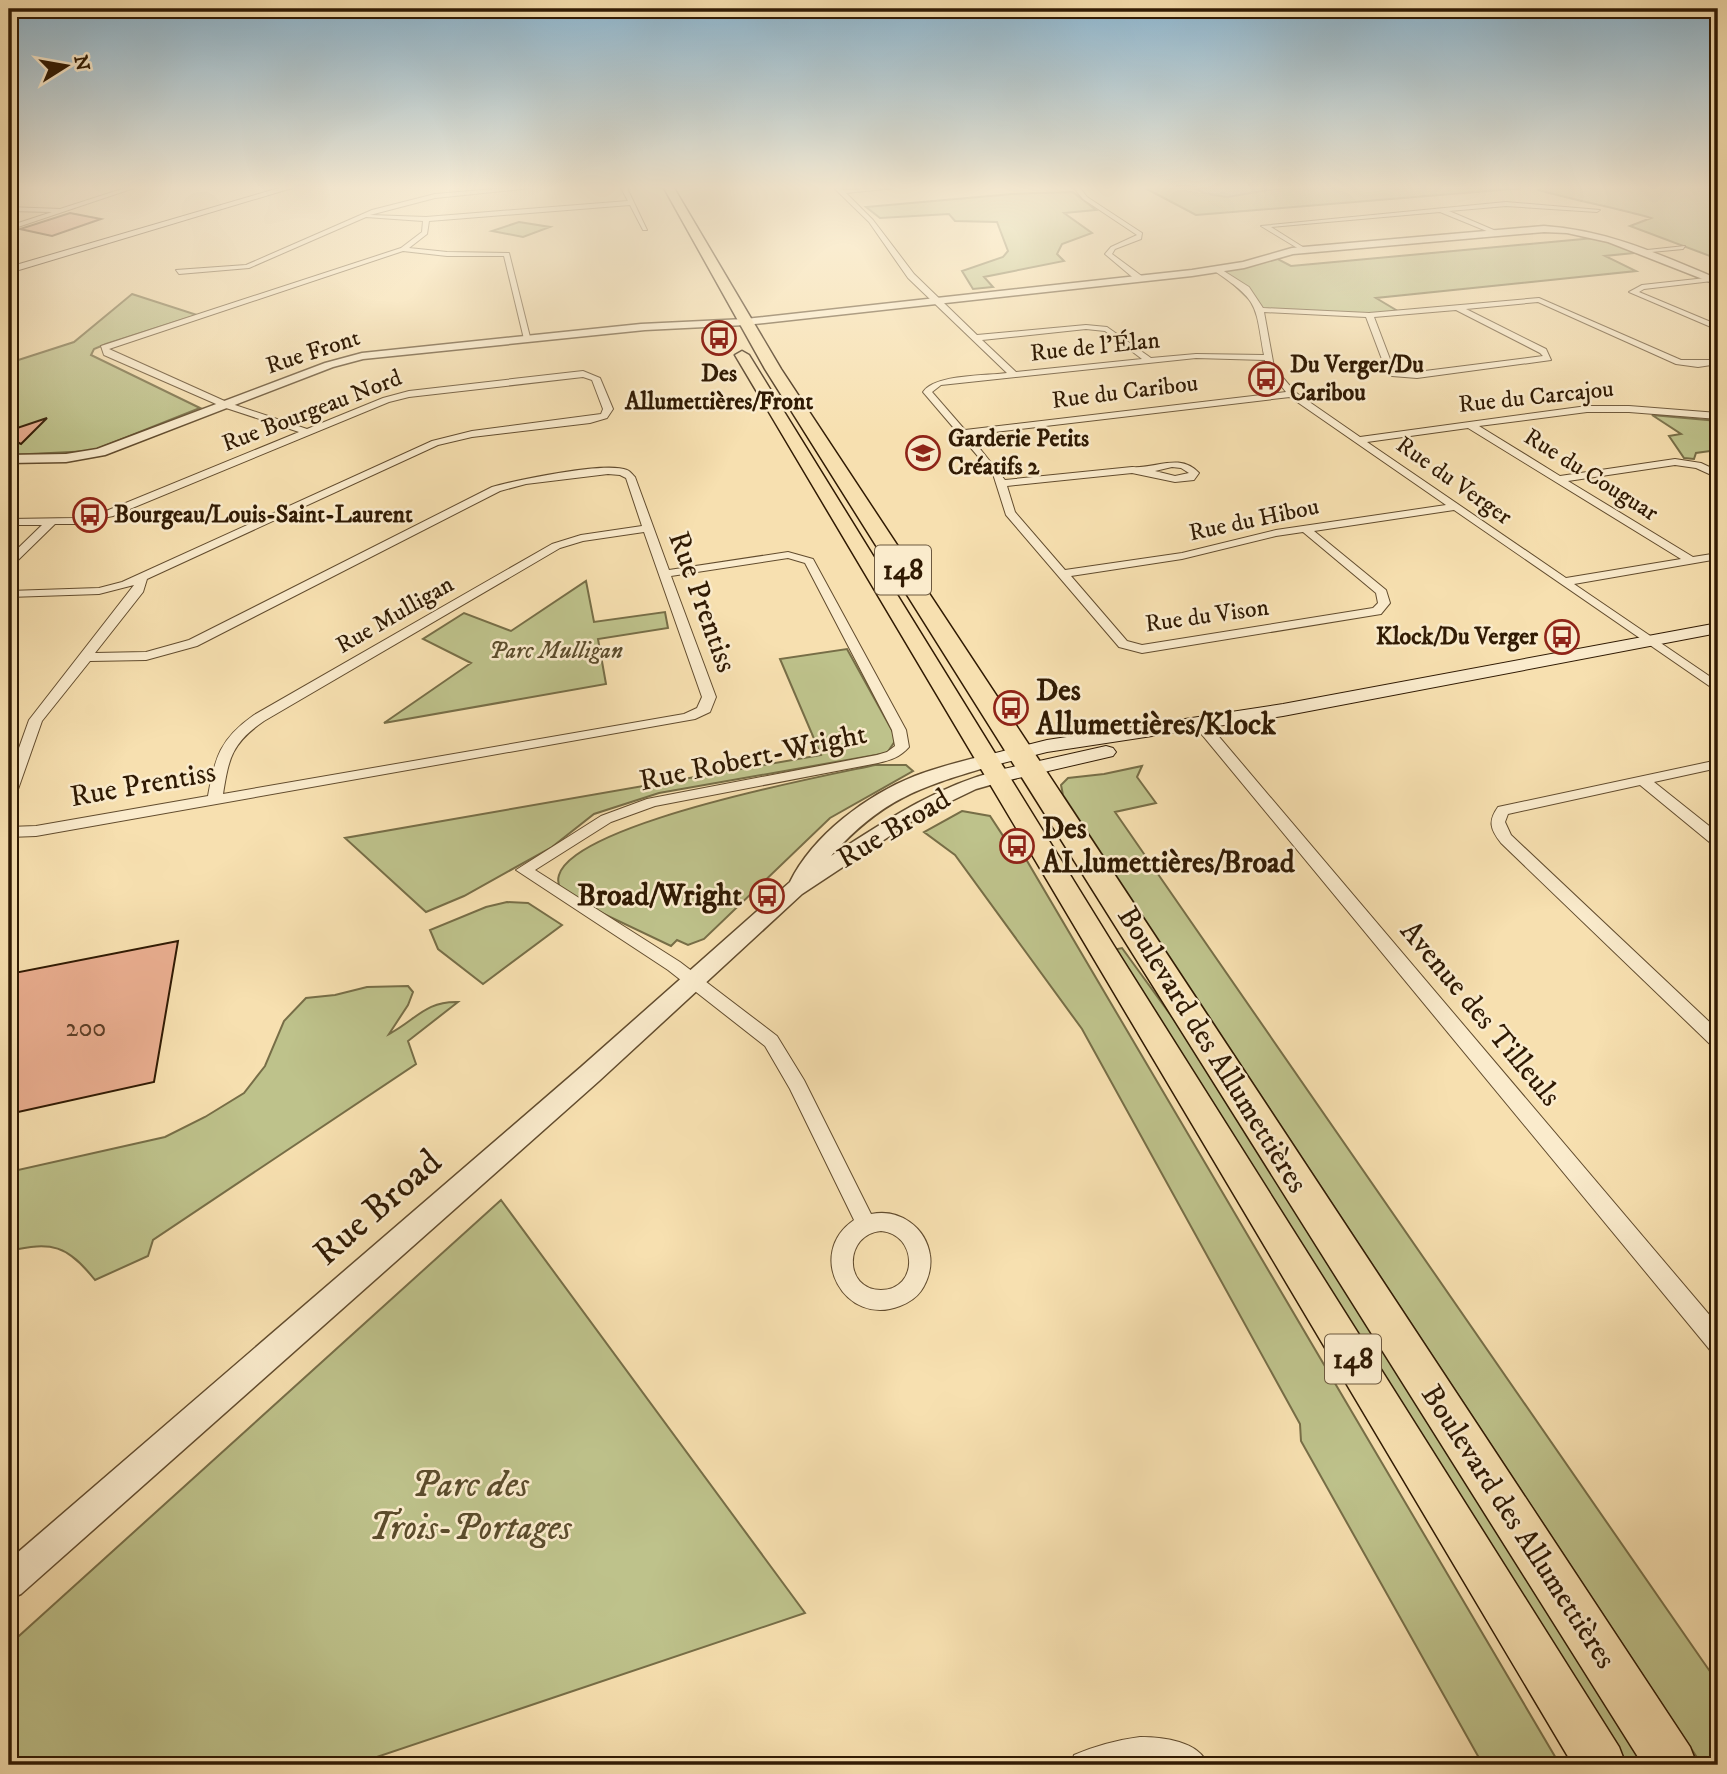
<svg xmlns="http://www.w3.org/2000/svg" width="1727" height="1774" font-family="'IM FELL DW Pica',serif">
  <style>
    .green { fill: #bec28b; stroke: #776e47; stroke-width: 2 }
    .water { fill: #9fbbb4; stroke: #737b6d; stroke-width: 2 }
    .building { fill: #eaae90; stroke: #301a03; stroke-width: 2 }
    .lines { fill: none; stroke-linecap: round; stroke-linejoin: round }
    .minor-casing { stroke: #624c2e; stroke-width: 2 }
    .tertiary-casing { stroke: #624c2e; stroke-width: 3 }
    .secondary-casing { stroke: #301a03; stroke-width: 2 }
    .trunk-casing { stroke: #301a03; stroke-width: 3 }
    .minor { fill: #faebcc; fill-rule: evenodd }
    .tertiary { fill: #faebcc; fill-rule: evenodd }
    .secondary { fill: #faebcc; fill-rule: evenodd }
    .trunk { fill: #f7e0b0; fill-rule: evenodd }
    .labels { text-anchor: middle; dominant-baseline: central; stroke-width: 5; stroke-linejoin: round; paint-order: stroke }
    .far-street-label { font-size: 24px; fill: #301a03; stroke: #faebcc }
    .far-poi-label { font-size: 24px; font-weight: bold; fill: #301a03; stroke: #faebcc; text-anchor: start }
    .far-park-label { font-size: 24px; font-style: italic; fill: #5b4c2c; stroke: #faebcc }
    .number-label { font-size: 26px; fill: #5e3f26 }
    .shield { fill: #faebcc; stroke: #6d593f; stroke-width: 2 }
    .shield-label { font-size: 28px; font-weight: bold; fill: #301a03 }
    .street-label { font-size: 30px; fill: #301a03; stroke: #faebcc }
    .poi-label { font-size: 30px; font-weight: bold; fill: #301a03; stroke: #faebcc; text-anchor: start }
    .near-street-label { font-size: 37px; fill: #301a03; stroke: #faebcc }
    .near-park-label { font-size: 37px; font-style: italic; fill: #5b4c2c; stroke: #faebcc }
  </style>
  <rect width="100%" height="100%" fill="#f7e0b0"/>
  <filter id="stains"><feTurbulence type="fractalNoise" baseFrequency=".00286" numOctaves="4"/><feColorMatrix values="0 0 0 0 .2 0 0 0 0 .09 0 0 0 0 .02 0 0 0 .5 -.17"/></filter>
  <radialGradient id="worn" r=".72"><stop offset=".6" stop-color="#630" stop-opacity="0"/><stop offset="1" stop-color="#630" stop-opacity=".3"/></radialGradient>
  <!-- green -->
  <path class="green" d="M1145,188H1524L1196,215Z
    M1542,188H1718V259L1630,226L1651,218C1614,207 1576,201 1539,190Z
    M1073,192L1096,210L1064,213L1092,233L1062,244L1057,254L1064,261L984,277L993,287L973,289L962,271L1003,257L1008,251L997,222L955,221L949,214L880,218L866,207L1012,194Z
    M519,222L550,227L523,237L492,231Z
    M1605,237L1644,252L1605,256L1636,271L1376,298L1401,313L1369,315L1260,310L1219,270L1272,256L1291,266Z
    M132,294L197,315L106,344L94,349L91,355L200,408L92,451L9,455V363L74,342Z
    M1652,415L1718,421V450L1696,453L1694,459L1684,458L1669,436L1681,434Z
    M586,581L594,622L665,612L668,628L598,639L606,684L384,723L471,663L423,639L464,613L511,631Z
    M847,649L894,734L895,741L887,753L659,793L594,814L552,847L464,896L426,912L345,838L821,755L780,659Z
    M875,765H906L913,771L830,818L704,939L688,945L677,940L671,946L566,896C503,834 841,773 875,765Z
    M1142,766L1137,777L1156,803L1115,812L1718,1683V1765H1702L1063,795L1061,785L1068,778L1104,774Z
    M962,811L990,816L1013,851L1020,849L1560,1765H1483L1301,1441L1300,1424L1082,1029L955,855L924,832Z
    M507,902L528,903L562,925L483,984L438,949L430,930L486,907Z
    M1122,948L1207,1065L1651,1765H1618L1113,950Z
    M408,986L413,992L408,1005L389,1034C416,1020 425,1001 458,1002L408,1041L416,1064L153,1240L148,1256L95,1280C67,1245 52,1241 9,1251V1172L165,1137L205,1117L244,1093L265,1066L284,1021L306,998L335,995L367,987Z
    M501,1200L805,1613L353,1765H9V1645Z"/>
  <!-- water -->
  <path class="water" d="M1194,188H1281L1227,197L1204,193Z"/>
  <!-- building -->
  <path class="building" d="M70,213L101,219L52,236L20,229Z
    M47,418L21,444L9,438L14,429Z
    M178,941L154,1082L9,1114V974Z"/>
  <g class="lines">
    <!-- minor casing -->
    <g class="minor-casing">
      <path id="minor" d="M125,188H134L9,230V226L52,212L9,211V207L60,209Z
        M507,188H531L435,198L370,215L426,217L628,201L621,188H627L647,230H643L630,205L429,221L427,234L409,248L447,252L509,253L531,341L524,339L504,256H447L403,251L109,349L229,403L307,429L383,398L409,391L583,371L600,378L613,409L607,418L590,423L472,437L438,445L147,579L143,592L95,653L146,652L189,640L492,487C517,480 606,461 627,470C630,471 633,475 635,477L669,570L788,552L813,559L906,730L909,747C900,757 891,760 878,763L655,806L611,822L535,870L680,962L777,1036L804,1080L871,1214C899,1208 926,1227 930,1255C932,1267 928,1281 921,1291C916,1298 908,1303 900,1306C845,1328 804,1254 854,1220L790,1089L765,1046L668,970L516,870L601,816L647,799L877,755L887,752L895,746L892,730L805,563L788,558L671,576L716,697L710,712L695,719L36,836L9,837V827L36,826L208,796C215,757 220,739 254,715L552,544L581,535L642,526L626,478L620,475L608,474L526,484L500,491L197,646L146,660L90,661L42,721L16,795L9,800V776L29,720L134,585L99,594L9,597V591L99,588L122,582L432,441L472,431L601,414L603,409L592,380L583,377L409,397L389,402L113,516L75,524H55L13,565L9,566V557L42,525H9V519L75,518L106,511L299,432L223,407L104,355L101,346L401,248L422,232L423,221L366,217L249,268L179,274L176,270L246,265L372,210L435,194ZM644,532L702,697L697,708L684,714L223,794C229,757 232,743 264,721L560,548L583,541ZM881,1231C918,1234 919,1290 881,1290C843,1290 844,1234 881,1231Z
        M834,188L843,190L895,188L846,193L873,220L914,274L977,335L1086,325L1107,327L1151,358L1196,354L1264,355C1255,305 1260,302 1216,272L1219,268L1249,287L1263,308L1369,313L1539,298L1681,360H1718V364L1698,367L1676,364L1538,302L1466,309L1546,349L1551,360L1417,378L1392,376L1386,370L1366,317L1264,312L1274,367L1295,392L1360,437L1587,406H1629L1718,413V419L1629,412H1587L1479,426L1560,476L1675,459L1701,463L1718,471V478L1696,468L1675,465L1568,481L1693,557L1718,553V559L1574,584L1718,682V692L1454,510L1314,531L1386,590L1390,603L1381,614L1142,653L1119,647L1006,515L993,474L923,392C935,374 986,376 1007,373L908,278L869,222ZM1456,310L1540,353L1543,356L1417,372H1397L1393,367L1374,317ZM1086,329L1105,331L1142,359L1016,372L982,340ZM1196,358L1265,360L1266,367L1286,392L965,430L932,392L941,385ZM1290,397L1446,505L1276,530L1182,553L1065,570L1015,512L1007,486L1132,473L1175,482L1194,480L1199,473C1180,452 1155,469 1132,467L1005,480L969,435ZM1468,428L1681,559L1566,578L1367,442ZM1172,467L1181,468L1189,473L1175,476L1155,471ZM1303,532L1376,593L1378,603L1373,608L1142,645L1127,641L1071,576L1182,559L1276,536Z
        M1074,188H1080L1087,197L1142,233L1141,239L1115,249L1112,254L1143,277V281H1137L1105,254L1111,247L1137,235L1083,199Z
        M1506,202L1600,210L1597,212L1506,206L1449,211L1496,231L1494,234L1440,212L1271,227L1306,249L1304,252L1261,226Z
        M1685,246L1683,249L1641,253L1638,251Z
        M1715,277L1712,281L1644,289L1639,292L1718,325V330L1629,292L1642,285Z
        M1199,718L1204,719L1718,1325V1353L1710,1350L1194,725V719Z
        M1718,760V768L1654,782L1718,833V846L1713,845L1640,785L1508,814L1505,822L1511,835L1718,1030V1048L1712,1046L1501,843C1490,829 1488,821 1498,807Z
        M1140,1737C1163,1737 1199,1741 1208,1765H1070L1074,1755C1095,1746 1117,1740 1140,1737Z"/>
    </g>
    <!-- tertiary casing -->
    <g class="tertiary-casing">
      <path id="tertiary" d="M1544,226C1607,230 1661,255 1718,279V285L1608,242L1567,233L1544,232L1293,254L1244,268L1192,276L745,325L645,330L363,359L333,367L105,455L66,462L9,463V455L66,454L97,449L325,363L362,353L641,324L745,319L1192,270L1243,262L1292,248Z
        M987,755L996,761L994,765C921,787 884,797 831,856C884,822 935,787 997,771L1006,777L1004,781L976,789L920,816L802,894L599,1081L21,1594L9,1599V1560L581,1067L790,882C813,835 867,795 915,776C938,767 963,761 987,755Z"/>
    </g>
    <!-- secondary casing -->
    <g class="secondary-casing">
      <path id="secondary" d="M279,188H292L9,273V267Z
        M1718,623V633L1283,716L1047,752L987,767L980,765L977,761L980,757L1047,740L1283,704Z
        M1106,746L1113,748L1116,752L1113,756L997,783L990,782L987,777L990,772Z"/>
    </g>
    <!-- trunk casing -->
    <g class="trunk-casing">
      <path id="trunk" d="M664,188H674L781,369L1690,1747L1697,1765H1643L765,369Z
        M742,351L749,355L1114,946L1619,1747L1626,1765H1573L735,355Z"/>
    </g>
    <!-- minor -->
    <use href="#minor" class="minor"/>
    <!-- tertiary -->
    <use href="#tertiary" class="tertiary"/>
    <!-- secondary -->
    <use href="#secondary" class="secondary"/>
    <!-- trunk -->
    <use href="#trunk" class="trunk"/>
  </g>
  <!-- sky -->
  <linearGradient id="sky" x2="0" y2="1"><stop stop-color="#8bb7d3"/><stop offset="0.43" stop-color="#fbf1db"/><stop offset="1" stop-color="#fbf1db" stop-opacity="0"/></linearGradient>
  <rect width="1727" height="436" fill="url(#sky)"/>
  <!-- icons -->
  <defs>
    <g id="bus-ring" transform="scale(1.75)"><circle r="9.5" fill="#faebcc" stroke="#8f2418" stroke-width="1.5"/><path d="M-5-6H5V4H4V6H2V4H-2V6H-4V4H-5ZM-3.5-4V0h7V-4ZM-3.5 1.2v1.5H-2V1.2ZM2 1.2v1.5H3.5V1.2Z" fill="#8f2418"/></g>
    <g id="school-ring" transform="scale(1.75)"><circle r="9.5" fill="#faebcc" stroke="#8f2418" stroke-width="1.5"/><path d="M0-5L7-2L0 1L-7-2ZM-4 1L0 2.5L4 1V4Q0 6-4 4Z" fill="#8f2418"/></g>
  </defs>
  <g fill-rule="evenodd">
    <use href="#bus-ring" x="719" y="338"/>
    <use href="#bus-ring" x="1266" y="379"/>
    <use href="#school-ring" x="923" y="453"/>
    <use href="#bus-ring" x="90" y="515"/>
    <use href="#bus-ring" x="1562" y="637"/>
    <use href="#bus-ring" x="1011" y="708"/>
    <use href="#bus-ring" x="1017" y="846"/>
    <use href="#bus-ring" x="767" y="896"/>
  </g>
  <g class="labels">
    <!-- far-street labels -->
    <g class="far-street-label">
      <text transform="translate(1095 347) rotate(-6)">Rue de l'Élan</text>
      <text transform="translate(313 352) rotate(-18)">Rue Front</text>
      <text transform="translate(1125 392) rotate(-7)">Rue du Caribou</text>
      <text transform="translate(1536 397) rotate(-6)">Rue du Carcajou</text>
      <text transform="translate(312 411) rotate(-21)">Rue Bourgeau Nord</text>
      <text transform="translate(1591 475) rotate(32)">Rue du Couguar</text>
      <text transform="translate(1454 481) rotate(35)">Rue du Verger</text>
      <text transform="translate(1254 520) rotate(-12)">Rue du Hibou</text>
      <text transform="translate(395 615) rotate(-30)">Rue Mulligan</text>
      <text transform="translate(1207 616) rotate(-8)">Rue du Vison</text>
    </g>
    <!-- far-poi labels -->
    <g class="far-poi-label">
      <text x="1290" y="365">Du Verger/Du<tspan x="1290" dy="28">Caribou</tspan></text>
      <text x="719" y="374" text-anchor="middle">Des<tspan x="719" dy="28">Allumettières/Front</tspan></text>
      <text x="948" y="439">Garderie Petits<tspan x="948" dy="28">Créatifs 2</tspan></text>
      <text x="114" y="515">Bourgeau/Louis-Saint-Laurent</text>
      <text x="1538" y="637" text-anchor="end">Klock/Du Verger</text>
    </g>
    <!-- far-park labels -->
    <g class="far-park-label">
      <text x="556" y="651">Parc Mulligan</text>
    </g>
    <!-- number labels -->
    <g class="number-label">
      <text x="86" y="1028">200</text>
    </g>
    <!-- shield labels -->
    <g class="shield">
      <rect x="875" y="545.5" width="56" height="49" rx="5"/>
      <rect x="1325" y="1334.5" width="56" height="49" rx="5"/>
    </g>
    <g class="shield-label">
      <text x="903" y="570">148</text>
      <text x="1353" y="1359">148</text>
    </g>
    <!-- street labels -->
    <g class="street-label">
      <text transform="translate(702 602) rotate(70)">Rue Prentiss</text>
      <text transform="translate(753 758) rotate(-12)">Rue Robert-Wright</text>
      <text transform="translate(143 785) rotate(-10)">Rue Prentiss</text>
      <text transform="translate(894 829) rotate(-31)">Rue Broad</text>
      <text transform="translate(1480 1014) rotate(50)">Avenue des Tilleuls</text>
      <text transform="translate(1212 1050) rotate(58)">Boulevard des Allumettières</text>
      <text transform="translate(1518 1527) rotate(57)">Boulevard des Allumettières</text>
    </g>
    <!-- poi labels -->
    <g class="poi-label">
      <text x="1036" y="691">Des<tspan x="1036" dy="34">Allumettières/Klock</tspan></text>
      <text x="1042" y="829">Des<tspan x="1042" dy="34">ALlumettières/Broad</tspan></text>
      <text x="742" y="896" text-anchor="end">Broad/Wright</text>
    </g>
    <!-- near-street labels -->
    <g class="near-street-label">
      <text transform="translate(378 1208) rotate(-41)">Rue Broad</text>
    </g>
    <!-- near-park labels -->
    <g class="near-park-label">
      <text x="470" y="1485">Parc des<tspan x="470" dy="43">Trois-Portages</tspan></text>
    </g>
  </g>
  <!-- margin -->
  <rect width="1727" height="1774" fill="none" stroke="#f7e0b0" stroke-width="35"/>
  <rect x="10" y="10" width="1706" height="1753" fill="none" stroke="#301a03" stroke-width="3.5"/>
  <rect x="18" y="18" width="1692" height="1739" fill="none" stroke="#301a03" stroke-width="2"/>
  <!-- north arrow -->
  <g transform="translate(66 66) rotate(79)" stroke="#faebcc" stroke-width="5" paint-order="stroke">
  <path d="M0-5L12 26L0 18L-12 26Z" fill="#301a03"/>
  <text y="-10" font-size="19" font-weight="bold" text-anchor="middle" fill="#301a03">N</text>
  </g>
  <rect width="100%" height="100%" filter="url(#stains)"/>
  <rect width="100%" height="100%" fill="url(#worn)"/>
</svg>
